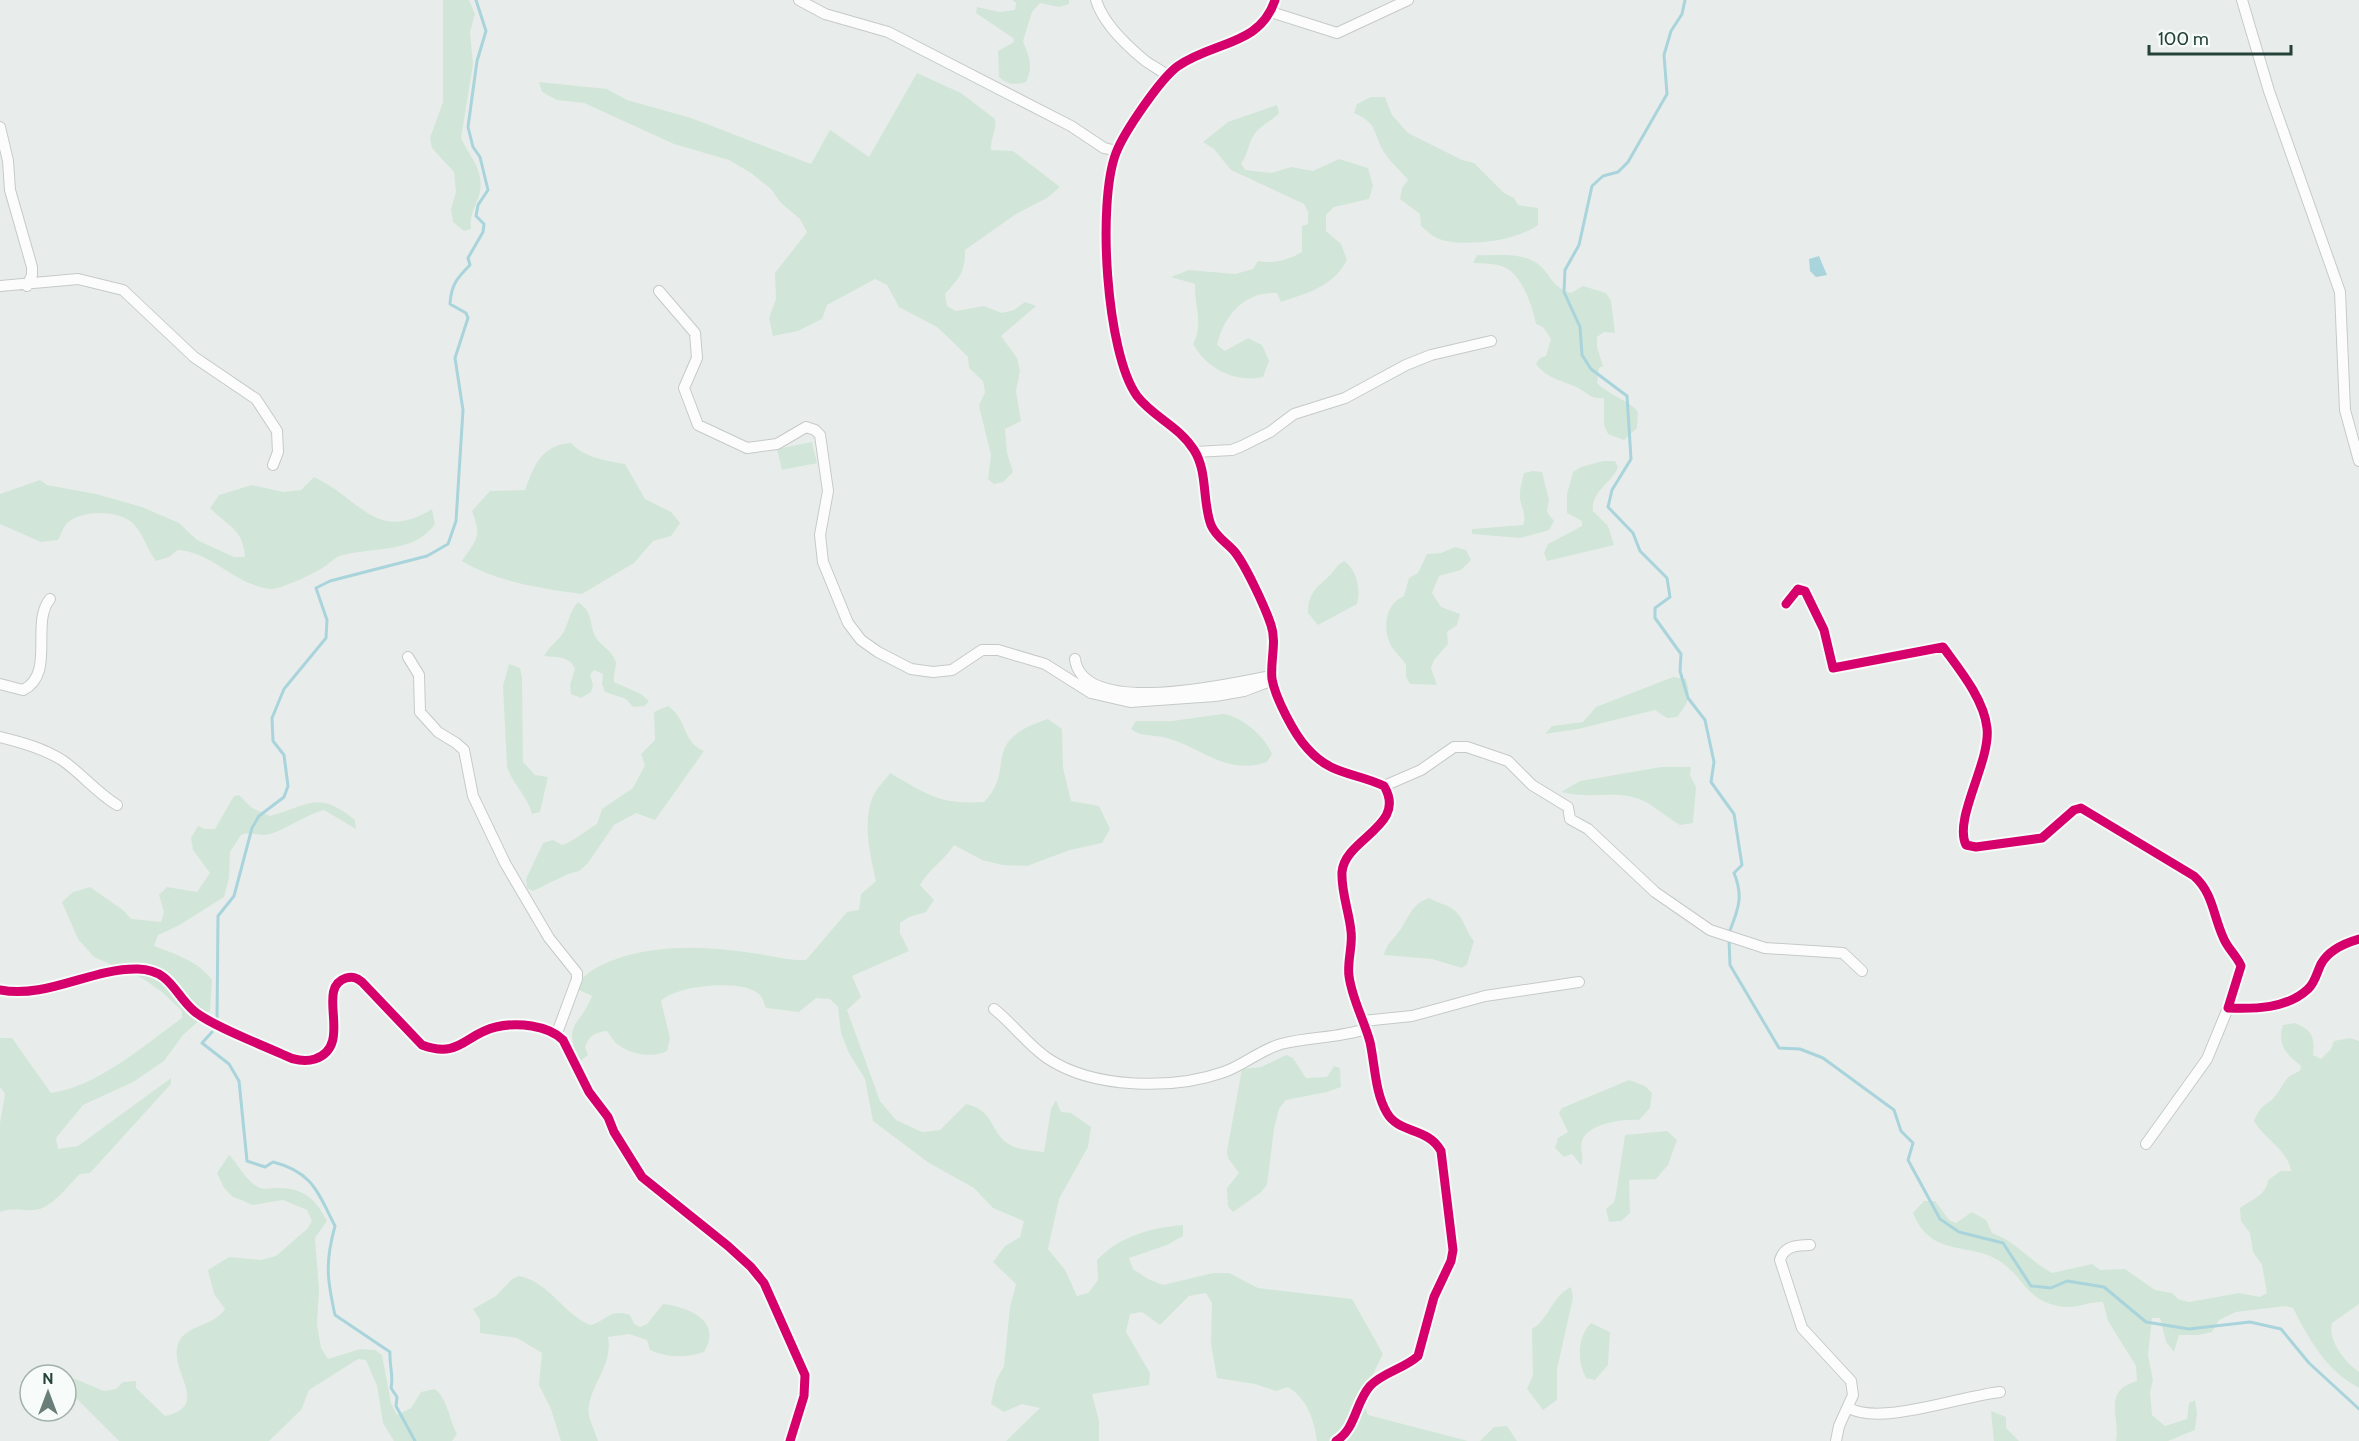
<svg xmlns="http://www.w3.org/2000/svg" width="2359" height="1441" font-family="Cabin,sans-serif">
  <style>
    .green { fill: #d1e6d8 }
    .water { fill: #a9d4db }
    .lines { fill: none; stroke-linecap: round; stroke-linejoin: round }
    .stream { stroke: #a9d4db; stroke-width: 3 }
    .minor-casing { stroke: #c5cac8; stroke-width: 12 }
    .minor { stroke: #fcfcfc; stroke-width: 10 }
    .cycleway-casing { stroke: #f7fbf9; stroke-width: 13 }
    .cycleway { stroke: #d6006c; stroke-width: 9 }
  </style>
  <rect width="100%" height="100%" fill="#e8edeb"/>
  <!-- green -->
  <path class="green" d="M443,0H469L475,14L470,32L473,64L461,138C469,156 484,169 480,192C477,205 469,213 471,229L464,231L453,222L451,209L456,192L454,172L432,148L430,138L443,102Z
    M1012,0H1069V4L1059,7L1040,3L1032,12L1023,41C1029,57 1034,66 1026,82C1014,85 1008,85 999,77L998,51L1014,42L1013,38L976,13L977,7L1000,12L1015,10L1016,3Z
    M917,73L961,93L995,119C997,130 990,139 991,150L1013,151L1060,187L1047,198L1016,214L965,250C965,273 960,277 945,294L947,306L956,311L984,306L1002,313L1014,310L1025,302L1036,306L1001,336L1017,358L1020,371L1016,391L1021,421L1005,429L1007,453L1013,472L1003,482L994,484L988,479L991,455L979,406L985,392L983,381L969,368L968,357L957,346L937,327L899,307L887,285L875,279L827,305L822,319L798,331L773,336L769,318L776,299L775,273L807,232L800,219L781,203L771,189L751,173L729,160L674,144L584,103L557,100L542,92L539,82L607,89L627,100L691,118L811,164L830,130L869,157Z
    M1371,97H1385L1392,115L1408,133L1462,160L1474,163L1504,193L1514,198L1518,205L1538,208V225C1516,241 1473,246 1446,241C1435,239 1429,233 1421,226L1420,214L1400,199L1402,188L1408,180C1401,171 1392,164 1386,155C1372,135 1380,124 1354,113L1357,104Z
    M1277,105L1279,113C1272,121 1262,125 1256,132C1248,141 1249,154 1241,163L1245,170L1271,173L1291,167L1313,171L1339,159L1368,168L1373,186L1369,199L1334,207L1326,215V231L1341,244L1347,260C1333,287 1307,293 1281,302L1277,293C1245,291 1224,315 1217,345L1225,351L1248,338L1262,345L1269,361L1263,377C1235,383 1207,369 1193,344C1204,324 1194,305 1195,284L1171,277L1189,270L1235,274L1253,269L1258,261C1274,264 1288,260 1302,252V226L1308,224V212L1304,204L1231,170L1214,149L1203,142L1228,122Z
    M1477,255C1495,256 1519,252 1535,262C1552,273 1549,286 1571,293L1583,286L1606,293L1611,301L1615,333L1604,332L1597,337V347L1603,366L1599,368L1597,383C1610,396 1629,400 1638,412L1637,428L1624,440L1608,434L1604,425V398C1590,400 1586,391 1574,386C1558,379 1548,379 1536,364L1540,358L1546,356L1551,339L1543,327L1536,324C1532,305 1521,271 1501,266C1493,263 1482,264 1473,263Z
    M812,442L817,463L782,470L777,449Z
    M571,443C583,457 607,461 625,464L645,499L671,512L680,523L671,536L653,541L634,563L582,594C542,589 497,582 462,561C477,538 482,538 472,511L490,491L525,490C534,466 541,445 571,443Z
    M1603,461H1615L1618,467C1612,483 1591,491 1593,511L1608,526L1614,545L1547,561L1544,553L1548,544L1582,526V521L1567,513V494L1573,472L1581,467Z
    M1533,471L1542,472L1549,500L1547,512L1554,521L1549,530L1520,538L1472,534V529L1523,525C1527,516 1522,509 1520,499C1519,490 1522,482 1524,473Z
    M314,477C360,498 376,544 432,509L435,524C415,553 375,547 343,555C336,556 330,563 324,567C315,573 280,590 270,589C235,585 212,552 178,550L169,557L156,561C146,548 143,531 130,521C115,510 82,510 67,523C63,527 61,535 58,540L41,542L0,524V494L40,480L47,485L96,494L142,507L179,523L197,540L234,557H245C243,528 228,527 210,508L219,495L252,485L283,492L301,490Z
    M1455,547L1466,550L1471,560L1461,570L1439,576L1432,593L1441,607L1460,614L1457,625L1447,632L1448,644L1434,660L1431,668L1437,685L1410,684L1406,677V665C1402,658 1395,652 1391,646C1382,628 1385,604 1404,596L1409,578L1418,573L1427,554L1441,553Z
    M1344,561C1357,570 1361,589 1357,604L1318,625L1308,613C1308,594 1315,589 1328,577C1335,571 1335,566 1344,561Z
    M578,602C593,612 589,622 595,636C599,645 614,651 616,663C616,668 613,675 614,682L641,694L649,701L645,706L633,707L626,699L605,692L602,684L603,674L594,670L590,675L593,685L591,692L581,698L571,694L570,685L575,669C569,655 557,658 544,656C549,646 557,642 563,633C569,623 569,612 578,602Z
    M509,664L520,668L522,678L523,762L535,775L548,777L540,812L532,814C527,795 513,785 507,767L503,686Z
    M1673,677L1686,679C1691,697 1689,702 1677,717L1667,718L1655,710L1578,729L1545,734L1552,726L1583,722L1596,707Z
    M668,706C688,720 682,742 704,751L655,820L636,813L614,825L588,863L579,871L568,874L533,891L527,888L526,879L543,843L553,840L562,845C575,841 584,831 597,824L602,809L633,788L645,765L641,754L655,740L654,712Z
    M1223,714C1241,716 1265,736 1272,754L1267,762C1227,776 1202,748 1167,738C1153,734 1143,738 1131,729L1136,721H1172Z
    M1048,719L1062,729L1063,768L1071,801L1099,806L1110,829L1102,843L1070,850L1027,866L1002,865L982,860L954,845C944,861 929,869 920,885L934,900L926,912L909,917L900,923V933L909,951L852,976L861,997L847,1010L880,1101L896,1120L922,1132L940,1130L966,1104C995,1111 988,1128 1007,1143C1016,1150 1033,1151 1044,1152L1051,1109L1056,1100L1061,1112L1071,1113L1091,1127L1088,1147L1059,1199L1048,1249L1065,1270L1077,1296L1088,1293L1098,1280L1097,1260C1120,1236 1150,1228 1183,1225V1236L1167,1245L1129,1258L1133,1269L1148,1279L1163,1285L1213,1273H1229L1258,1288L1352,1299L1383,1354L1361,1398L1368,1415L1468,1441H1317C1314,1419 1307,1399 1288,1387L1276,1391L1255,1384L1217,1378L1211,1344L1212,1303L1206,1293L1189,1296L1160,1325L1142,1312L1130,1314L1126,1332L1150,1373L1149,1385L1092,1394L1099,1421V1441H1006L1040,1408L1022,1404L1004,1412L991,1404L996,1381L1004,1366L1010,1307L1016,1284L993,1262L1005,1246L1020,1237L1024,1221L993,1208L974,1188L929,1163L873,1121L865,1079L849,1053L841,1033L838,1007L830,999L816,998L799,1012L766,1008C764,1004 763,998 760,995C745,978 675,985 661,1001L670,1038L667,1051C653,1058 633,1055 620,1046C615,1044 611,1036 607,1031C595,1032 589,1036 585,1047L588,1055L579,1062C563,1021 578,1030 592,996L577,989C583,973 595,968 611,961C654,944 706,946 752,953C770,955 788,961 806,960L847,912L859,910L861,894L876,881C870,855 862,822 873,796C877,788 885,780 890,773C927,794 939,805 984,802C1018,767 977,742 1048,719Z
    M1661,767H1691L1690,775L1696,787L1693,823L1680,825C1665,817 1653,803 1636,798C1612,791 1586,799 1561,792L1580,781Z
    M239,795L252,808L270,816C311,805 317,790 355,820L356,829L324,810C305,815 289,828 270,834C260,837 251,831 241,835L230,852L229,878L224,897L178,926L158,935L154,946C175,954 198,961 212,980L210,1011L183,1035L164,1061L133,1082L83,1105L56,1138L58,1149L78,1146L171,1078V1084L90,1173L80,1174C67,1186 52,1209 34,1210C21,1211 13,1207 0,1212V1123L5,1094L0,1087V1038H12L51,1093C99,1086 144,1045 182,1018V1011L162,992L142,978L94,957L78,939L62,902L73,892L90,887L123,910L131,919L161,922L164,912L159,895L167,887L197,892L210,873L193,850L191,838L198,826L205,829H215L234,796Z
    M1429,898C1439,904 1452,905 1459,915C1465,923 1467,933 1474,941L1467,964L1462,968L1432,959L1384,955C1386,945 1391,942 1397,934C1409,920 1409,905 1429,898Z
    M2295,1023C2312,1030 2315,1037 2313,1055L2321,1059L2331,1049L2334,1041L2350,1038L2359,1041V1304L2332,1323C2328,1341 2344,1361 2359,1372V1388C2325,1369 2310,1341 2293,1308L2286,1306L2236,1312L2219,1320L2212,1332L2199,1335H2179L2174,1352L2166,1342L2160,1318H2152L2148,1355L2153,1380L2150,1392L2152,1415L2165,1426L2187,1419L2189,1403L2195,1400L2197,1413L2195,1430L2168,1441H2116C2120,1416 2102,1391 2137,1381L2136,1366L2108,1321L2103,1302C2083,1302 2075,1311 2054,1305C2025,1297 2023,1277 2001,1262C1971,1241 1931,1259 1913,1213L1924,1201H1935L1949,1220L1956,1223L1972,1212L1986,1220L1992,1233C2015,1241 2030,1261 2052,1273L2092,1264L2100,1270L2125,1269L2155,1290L2172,1293L2178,1299L2189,1302L2239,1293L2260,1297L2267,1293L2262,1265L2253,1252L2250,1233L2241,1221L2240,1208C2252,1199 2266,1196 2268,1180L2281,1171H2291C2288,1150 2265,1140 2254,1121C2262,1101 2267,1107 2276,1095C2285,1084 2282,1078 2300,1071L2301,1066C2286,1054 2277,1045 2283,1025Z
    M1286,1055L1293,1058L1306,1078L1327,1077L1334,1066L1340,1068L1341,1087L1327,1092L1286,1100L1279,1109L1274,1129L1267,1185L1260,1193L1233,1212L1228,1206L1227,1188L1239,1173L1228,1158L1227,1151L1242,1069L1261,1067Z
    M1629,1080L1645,1086L1652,1093L1650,1108L1639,1120C1624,1119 1588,1123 1582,1141C1579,1149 1585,1157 1581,1165L1572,1154L1564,1157L1555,1148L1558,1138L1568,1132L1559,1113L1562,1108Z
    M1667,1131L1677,1140L1668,1165L1656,1179L1629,1180L1630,1213L1621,1221L1609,1222L1606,1209L1614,1202L1616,1194L1625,1135Z
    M229,1155C239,1165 246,1181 258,1187C263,1190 270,1188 276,1188C303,1187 316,1199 327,1221L315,1238L319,1290L317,1324L321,1348L328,1359L360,1349L375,1350L382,1355L391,1403L397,1415L411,1408L421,1392L435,1389C448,1399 449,1420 457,1434L452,1441H394L383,1423L377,1386L366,1360L358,1359L309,1390L301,1410L269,1441H119L66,1388V1381L73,1378L104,1391L116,1389L123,1382L136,1381V1388L165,1416C210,1406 172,1374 177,1348C181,1324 213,1328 225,1309L214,1294L208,1270L229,1257L261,1260L276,1256L307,1229L312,1221L307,1210L283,1200L252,1205L244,1201L233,1197L224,1188L217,1173Z
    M519,1276C551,1283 562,1313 590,1325C608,1321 608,1308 630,1315L634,1324L640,1327L647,1324L663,1304C689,1307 723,1321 704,1352C686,1358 667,1358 650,1350L647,1340L629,1334L608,1337C613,1363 594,1380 589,1405C586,1416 595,1430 598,1441H561L551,1409L539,1385L542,1353L517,1338L480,1333V1320L473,1309L496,1296L512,1279Z
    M1571,1287L1573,1298L1557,1369V1400L1543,1410L1527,1389L1533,1375L1532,1329C1550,1318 1552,1296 1571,1287Z
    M1591,1323L1610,1332L1608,1365L1595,1380L1586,1378C1577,1361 1577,1337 1591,1323Z
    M1991,1411L2006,1417V1428L2019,1441H1994Z
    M1507,1426L1517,1441H1480L1494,1427Z"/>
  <!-- water -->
  <path class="water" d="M1819,256L1827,275L1816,277L1810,271L1809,259Z"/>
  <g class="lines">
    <!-- stream -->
    <path class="stream" d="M1685,0L1682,14L1671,31L1664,55L1667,94L1628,162L1618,172L1603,176L1592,186L1579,245L1565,270L1564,292L1580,327L1582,355L1591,369L1627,396L1631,459L1612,490L1608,507L1633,533L1640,551L1667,578L1670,597L1655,608V618L1681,654L1680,671L1688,698L1705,720L1714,762L1711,782L1734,814L1742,865L1734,873C1744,897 1738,910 1729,933
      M1729,940L1730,965L1779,1048L1800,1049L1823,1058L1894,1110L1901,1131L1913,1143L1908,1160L1940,1219L1959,1232L2003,1243L2031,1286L2051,1288L2067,1281L2104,1287L2146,1322L2189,1329L2250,1322L2281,1329L2309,1363L2359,1409
      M217,1020L218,916L234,896L252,828L259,816L284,797L288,786L284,755L273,741L272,718L284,689L326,638L327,620L316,588L330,581L427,556L448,544L456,521L463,410L455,358L468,318L466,313L450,304C451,285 457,278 470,265L468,258L483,232L484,224L476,216L478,205L488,190L480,157L473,147L468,127L477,61L486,31L476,0
      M212,1032L202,1043L229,1064L239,1081L247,1161L265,1167L273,1162C313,1172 318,1193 335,1226C325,1262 327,1279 335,1315L390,1352C389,1365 394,1376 391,1388L397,1397L396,1406L415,1441"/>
    <!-- minor casing -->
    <g class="minor-casing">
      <path id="minor" d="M799,0L825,14L888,32L1071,126L1104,148L1117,151
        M1096,0C1103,23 1125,44 1143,59C1150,65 1159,69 1167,75
        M1275,0C1260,46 1214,41 1178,66C1161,78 1124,132 1116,153C1097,202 1106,353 1137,396C1153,417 1179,426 1194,450C1208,472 1202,501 1211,525C1216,537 1226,542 1234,551C1245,564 1265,607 1271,625C1277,642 1270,661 1272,679C1275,697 1294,734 1307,748C1331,776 1355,772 1384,786C1408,826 1345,838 1342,872C1341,892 1349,911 1351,931C1353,946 1347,961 1349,976C1352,999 1364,1020 1370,1042C1375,1065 1375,1093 1387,1113C1399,1134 1428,1127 1441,1151L1453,1250L1451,1261L1434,1297L1418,1356C1404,1369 1383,1372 1370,1386C1355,1403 1356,1429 1336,1441
        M2242,0L2269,91L2340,292L2345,410L2359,461
        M1271,12L1337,33L1408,0
        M0,127L8,161L10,190L32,267V275L27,286
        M0,286L78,279L123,290L194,357L256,399L277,431L278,452L273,465
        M659,291L695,333L697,358L684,388L698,425L747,448L777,444L806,427L815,430L820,435L828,491L820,535L823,562L848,623L861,640L878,652L911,669L933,672L952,670L982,650H998L1045,664L1091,693L1130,702L1215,696L1244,691L1273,680
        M1195,452L1232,450L1242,446L1270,432L1294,414L1345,398L1406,365L1431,355L1491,341
        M1786,604L1798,589L1805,591L1824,630L1833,668L1943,647C1959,669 1984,699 1987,728C1991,761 1953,819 1966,845L1976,847L2042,838L2074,810L2081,808L2194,876C2213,893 2213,915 2223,937C2227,948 2237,956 2241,966L2228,1008C2254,1009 2287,1009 2308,989C2315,983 2317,972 2321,964C2328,951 2345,943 2359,939
        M408,657L419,675L420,712L438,732L456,743L464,750L473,796L505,863L549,938L577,973V979L557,1033
        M1075,659C1083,718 1229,684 1266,677
        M0,684L23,690C56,674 30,623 50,599
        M0,737C21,742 43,748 62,760C82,774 96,792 117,805
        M1384,786L1421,770L1454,747H1467L1508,761L1532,785L1568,807L1570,819L1588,829L1655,892L1710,930L1765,948L1843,953L1862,971
        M0,990C47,999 91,968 138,969C171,970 174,994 194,1011C210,1025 262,1045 284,1055C293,1060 305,1062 315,1059C355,1045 314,988 346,978C353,976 357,978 362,982L422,1045C460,1059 465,1034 496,1027C517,1022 548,1025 563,1040L589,1092L608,1117L614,1132L642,1177L728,1246L751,1267L764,1283L805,1375L804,1396L790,1441
        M994,1009C1013,1024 1027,1044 1047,1058C1093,1089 1173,1090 1224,1072C1244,1065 1260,1050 1281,1044C1309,1037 1338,1038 1366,1029
        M1363,1021L1412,1016L1485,996L1579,982
        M2146,1144L2207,1059L2228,1008
        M1810,1245C1797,1245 1784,1246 1780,1260L1802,1328L1851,1381L1853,1395L1839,1426L1836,1441
        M1849,1408C1881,1426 1961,1396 2000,1392"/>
    </g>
    <!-- minor -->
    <use href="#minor" class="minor"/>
    <!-- cycleway casing -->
    <g class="cycleway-casing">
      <path id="cycleway" d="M1275,0C1260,46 1214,41 1178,66C1161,78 1124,132 1116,153C1097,202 1106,353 1137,396C1153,417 1179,426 1194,450C1208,472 1202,501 1211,525C1216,537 1226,542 1234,551C1245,564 1265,607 1271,625C1277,642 1270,661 1272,679C1275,697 1294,734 1307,748C1331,776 1355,772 1384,786C1408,826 1345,838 1342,872C1341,892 1349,911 1351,931C1353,946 1347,961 1349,976C1352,999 1364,1020 1370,1042C1375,1065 1375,1093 1387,1113C1399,1134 1428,1127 1441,1151L1453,1250L1451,1261L1434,1297L1418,1356C1404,1369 1383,1372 1370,1386C1355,1403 1356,1429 1336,1441
        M1786,604L1798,589L1805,591L1824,630L1833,668L1943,647C1959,669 1984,699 1987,728C1991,761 1953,819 1966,845L1976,847L2042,838L2074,810L2081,808L2194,876C2213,893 2213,915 2223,937C2227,948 2237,956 2241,966L2228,1008C2254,1009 2287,1009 2308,989C2315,983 2317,972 2321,964C2328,951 2345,943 2359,939
        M0,990C47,999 91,968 138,969C171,970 174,994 194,1011C210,1025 262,1045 284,1055C293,1060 305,1062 315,1059C355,1045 314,988 346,978C353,976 357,978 362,982L422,1045C460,1059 465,1034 496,1027C517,1022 548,1025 563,1040L589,1092L608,1117L614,1132L642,1177L728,1246L751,1267L764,1283L805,1375L804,1396L790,1441"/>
    </g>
    <!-- cycleway -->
    <use href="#cycleway" class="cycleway"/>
  </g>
  <!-- north arrow -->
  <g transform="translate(48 1393)"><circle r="28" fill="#f7fbf9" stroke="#a3b1ad" stroke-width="1.5"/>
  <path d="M0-4.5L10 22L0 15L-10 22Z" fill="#697e78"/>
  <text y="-9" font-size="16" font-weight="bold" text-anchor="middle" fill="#24423a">N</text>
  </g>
  <!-- scale -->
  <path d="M2149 45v9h142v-9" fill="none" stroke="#24423a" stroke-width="3"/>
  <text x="2158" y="45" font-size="18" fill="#24423a" stroke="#f7fbf9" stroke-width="4.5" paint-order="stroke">100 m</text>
</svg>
